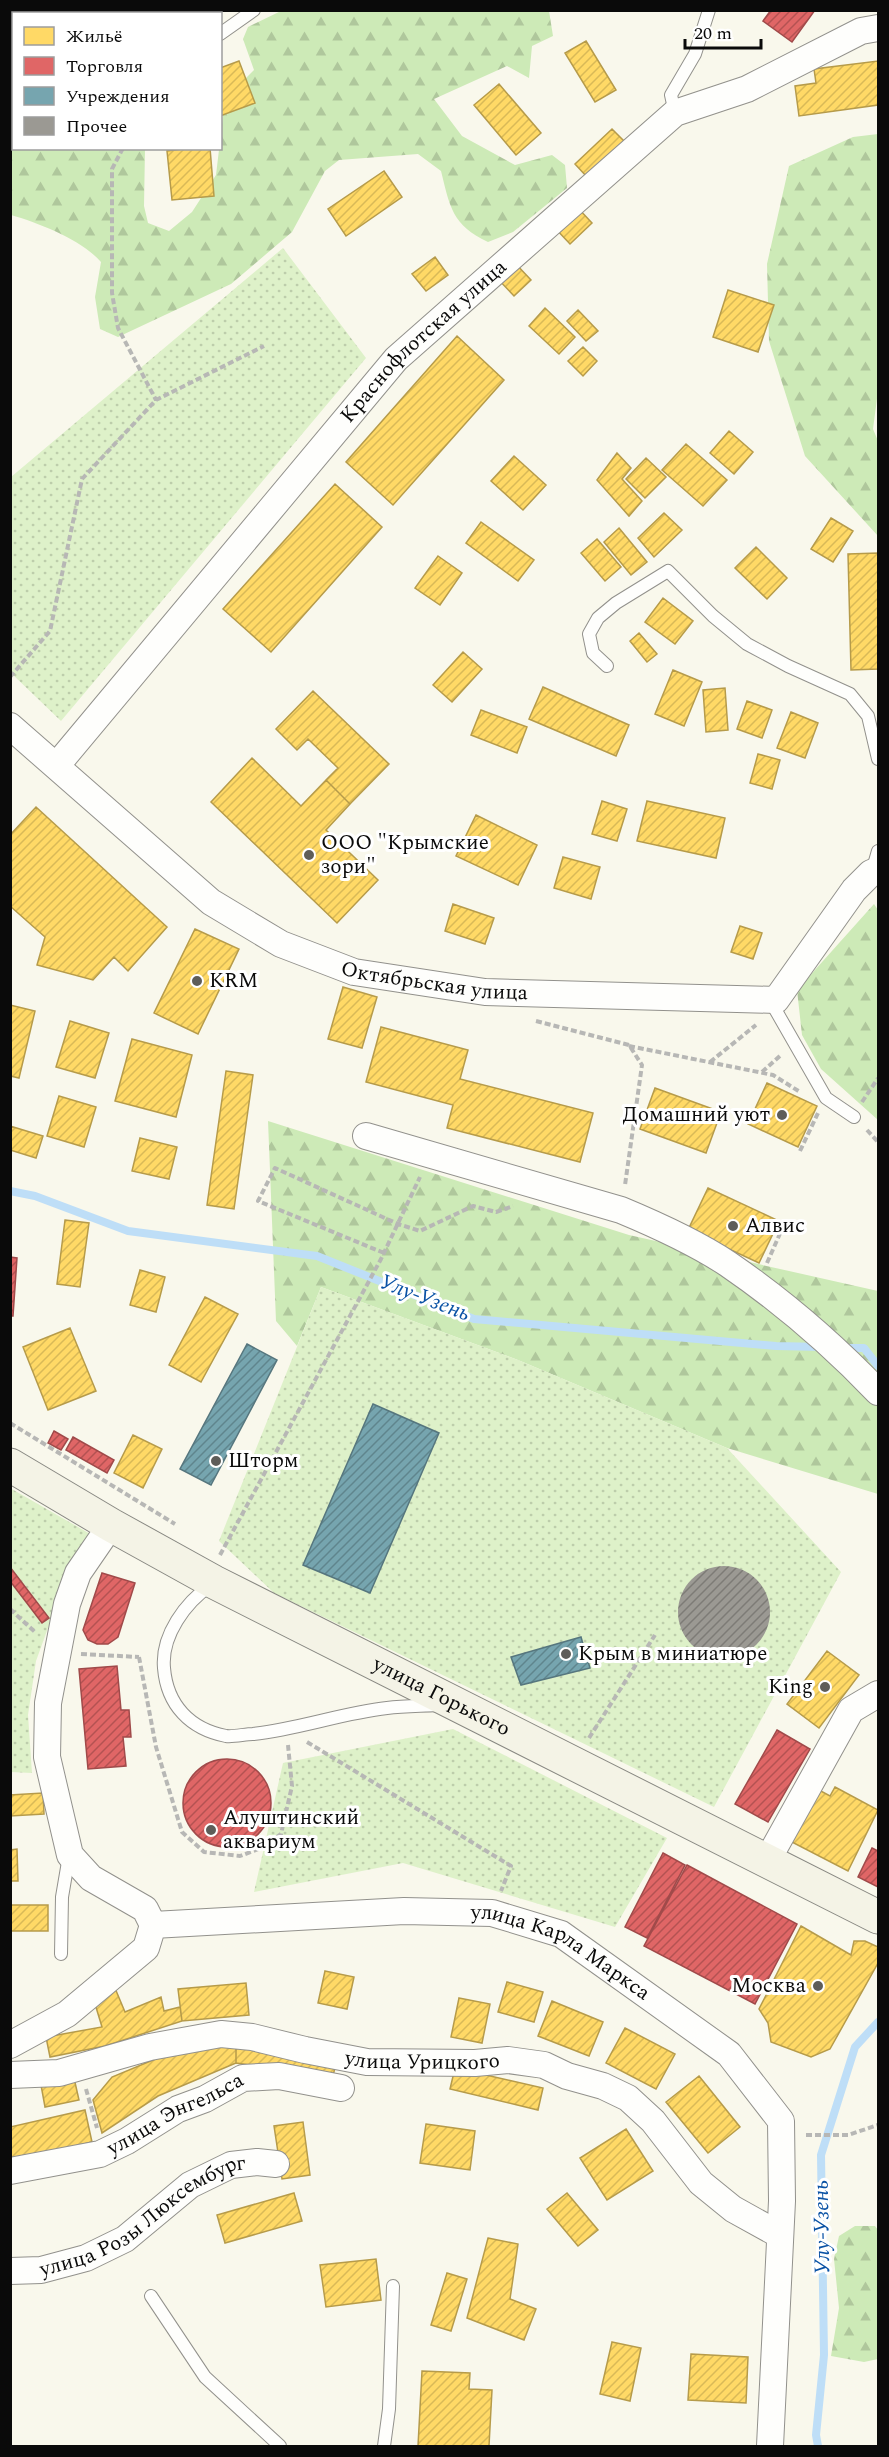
<svg xmlns="http://www.w3.org/2000/svg" width="889" height="2457" font-family="Spectral,serif">
  <style>
    .forest { fill: url(#forest-firs) }
    .park { fill: url(#park-dots) }
    .homes { fill: url(#homes-hatch); stroke: #b69b4a; stroke-width: 1.5 }
    .shops { fill: url(#shops-hatch); stroke: #a04a4a; stroke-width: 1.5 }
    .public { fill: url(#public-hatch); stroke: #56767e; stroke-width: 1.5 }
    .lines { fill: none; stroke-linecap: round; stroke-linejoin: round }
    .stream { stroke: #bedef7; stroke-width: 8 }
    .building { fill: url(#building-hatch) }
    .service-casing { stroke: #92918c; stroke-width: 14 }
    .minor-casing { stroke: #92918c; stroke-width: 28 }
    .secondary-casing { stroke: #888882; stroke-width: 35 }
    .path { stroke: #b7b7b5; stroke-width: 4; stroke-dasharray: 6 3; stroke-linecap: butt }
    .service { stroke: #fefefc; stroke-width: 12 }
    .minor { stroke: #fefefc; stroke-width: 26 }
    .secondary { stroke: #f4f3e6; stroke-width: 33 }
    .poi-dot { fill: #5e5d59; stroke: #fff; stroke-width: 2 }
    .labels { text-anchor: middle; dominant-baseline: central; stroke-width: 6; stroke-linejoin: round; paint-order: stroke }
    .street-label { font-size: 21px; fill: #0a0a0a; stroke: #fff }
    .poi-label { font-size: 21px; fill: #0a0a0a; stroke: #fff; text-anchor: start }
    .water-label { font-size: 22px; font-style: italic; fill: #0a52a5; stroke: #fff }
  </style>
  <defs>
    <pattern id="forest-firs" width="22" height="20" patternUnits="userSpaceOnUse" patternTransform="scale(1.5)"><rect width="22" height="20" fill="#cdeab7"/><path d="M5 1l3.5 6h-7zM16 11l3.5 6h-7z" fill="#afc79c"/></pattern>
    <pattern id="park-dots" width="8" height="8" patternUnits="userSpaceOnUse" patternTransform="scale(1.5)"><rect width="8" height="8" fill="#def1c9"/><path d="M2 2h.1M6 6h.1" fill="none" stroke="#bdcdab" stroke-width="1.8" stroke-linecap="round"/></pattern>
    <pattern id="homes-hatch" width="6" height="6" patternUnits="userSpaceOnUse" patternTransform="scale(1.5)"><rect width="6" height="6" fill="#ffd966"/><path d="M-1 1l2-2M0 6l6-6M5 7l2-2" fill="none" stroke="#d9b957"/></pattern>
    <pattern id="shops-hatch" width="6" height="6" patternUnits="userSpaceOnUse" patternTransform="scale(1.5)"><rect width="6" height="6" fill="#e06666"/><path d="M-1 1l2-2M0 6l6-6M5 7l2-2" fill="none" stroke="#b45252"/></pattern>
    <pattern id="public-hatch" width="6" height="6" patternUnits="userSpaceOnUse" patternTransform="scale(1.5)"><rect width="6" height="6" fill="#76a5af"/><path d="M-1 1l2-2M0 6l6-6M5 7l2-2" fill="none" stroke="#5f858d"/></pattern>
    <pattern id="building-hatch" width="6" height="6" patternUnits="userSpaceOnUse" patternTransform="scale(1.5)"><rect width="6" height="6" fill="#9b9993"/><path d="M-1 1l2-2M0 6l6-6M5 7l2-2" fill="none" stroke="#7d7b76"/></pattern>
  </defs>
  <rect width="100%" height="100%" fill="#f9f8ec"/>
  <!-- forest -->
  <path class="forest" d="M281,11H549L553,36L532,46L529,78L507,66L434,99L462,136L515,165L552,155L565,165L567,188L513,232L488,242C452,225 450,207 441,171L418,154L339,160L325,171L292,232L231,284L118,337L100,329L95,297L101,262C82,240 39,223 11,215L10,108L13,113L14,148L145,149L144,206L148,223L169,231L192,212L216,175L225,99L254,70L243,39L248,27Z
    M878,134V391L873,429L878,441V536L805,456L769,341L767,264L789,166L853,137Z
    M874,904L878,910V1120L821,1069L802,1035L797,990Z
    M268,1121L629,1235L878,1291V1494L727,1448L518,1360L321,1287L297,1346L276,1321Z
    M855,2226H875L878,2230V2359L864,2362L831,2356L839,2308L834,2259L839,2236Z"/>
  <!-- park -->
  <path class="park" d="M283,248L366,358L61,721L11,673V477Z
    M321,1287L518,1360L727,1448L841,1572L714,1807L274,1593L219,1541Z
    M10,1488L92,1535L70,1567L36,1661L28,1715L32,1773L11,1772Z
    M453,1729L667,1838L615,1927L403,1863L254,1892L283,1763Z"/>
  <!-- homes -->
  <path class="homes" d="M155,10H207L205,14H153Z
    M586,41L616,90L595,102L565,53Z
    M14,54V97L10,94V57Z
    M239,61L255,103L220,116V68Z
    M878,61V105L799,116L795,86L816,83L814,69Z
    M499,84L541,133L516,155L474,105Z
    M612,129L625,142L587,177L575,164Z
    M190,148H210L214,196L172,200L167,151Z
    M384,171L402,197L346,236L328,209Z
    M577,207L592,223L570,244L555,228Z
    M435,257L448,275L426,291L412,274Z
    M514,262L531,280L514,296L497,278Z
    M728,290L774,305L758,352L713,337Z
    M545,308L575,337L559,354L529,326Z
    M578,310L598,331L586,341L567,321Z
    M457,336L504,380L393,505L346,462Z
    M583,347L597,361L583,376L568,361Z
    M729,431L753,452L734,474L710,453Z
    M686,444L727,480L703,506L662,470Z
    M617,453L631,468L622,479L642,501L629,516L597,480Z
    M514,456L546,485L523,510L491,481Z
    M646,458L666,477L645,498L626,479Z
    M335,484L382,527L271,652L223,609Z
    M664,513L682,530L654,557L638,538Z
    M831,518L853,531L833,562L811,549Z
    M481,522L534,560L518,581L466,543Z
    M619,528L647,562L631,575L604,542Z
    M597,539L621,567L605,581L581,553Z
    M756,547L787,578L767,599L735,568Z
    M878,553V669L851,670L848,554Z
    M438,556L462,573L440,605L415,588Z
    M663,598L693,621L675,644L645,622Z
    M639,633L657,654L647,662L630,641Z
    M463,652L482,669L452,702L433,685Z
    M673,670L702,682L684,726L655,714Z
    M543,687L629,725L616,756L529,719Z
    M725,688L728,730L706,732L703,690Z
    M313,691L389,764L350,804L326,780L338,768L308,739L297,750L276,729Z
    M747,701L772,710L762,738L737,729Z
    M481,710L527,727L517,753L471,735Z
    M791,712L818,723L805,758L777,748Z
    M758,754L780,760L772,789L750,783Z
    M252,758L301,806L326,780L350,804L326,830L378,880L337,923L211,802Z
    M602,801L627,809L617,841L592,834Z
    M647,801L725,818L716,858L637,841Z
    M36,807L167,927L128,971L114,957L93,980L37,965L45,937L10,906V835Z
    M476,815L537,845L518,885L456,856Z
    M563,857L600,867L591,899L554,888Z
    M453,904L494,918L485,944L445,931Z
    M740,926L762,933L753,959L731,952Z
    M195,929L239,949L198,1034L154,1013Z
    M343,987L377,997L362,1048L328,1039Z
    M10,1005L35,1011L19,1078L10,1076Z
    M70,1021L109,1033L95,1078L56,1067Z
    M381,1027L468,1050L460,1079L593,1113L580,1162L447,1128L453,1105L366,1082Z
    M132,1039L192,1055L176,1117L115,1101Z
    M226,1071L253,1075L234,1209L207,1205Z
    M767,1083L817,1106L798,1147L748,1124Z
    M655,1088L721,1112L706,1153L640,1129Z
    M59,1096L96,1107L84,1147L47,1136Z
    M10,1126L43,1136L36,1158L10,1150Z
    M140,1138L177,1147L169,1179L132,1171Z
    M708,1188L779,1221L759,1263L688,1230Z
    M65,1220L89,1223L80,1287L57,1284Z
    M140,1270L165,1277L156,1312L130,1305Z
    M205,1297L238,1314L201,1382L169,1365Z
    M70,1328L96,1391L48,1410L23,1347Z
    M133,1435L162,1449L143,1488L114,1473Z
    M827,1651L859,1675L819,1728L787,1704Z
    M835,1787L878,1810L848,1871L786,1839L819,1790L830,1796Z
    M43,1793L44,1814L10,1816V1795Z
    M17,1849L18,1881H10V1850Z
    M10,1905H48V1931H10Z
    M801,1926L851,1955L854,1941H865L878,1947V1963L830,2049L811,2057L771,2042L768,2023L759,2009Z
    M325,1971L354,1977L347,2009L318,2003Z
    M112,1981L125,2012L161,1997L164,2011L180,2007L182,2021L105,2046L50,2057L46,2037L102,2027L92,1994Z
    M507,1982L543,1992L534,2022L498,2012Z
    M246,1983L249,2015L182,2021L178,1989Z
    M459,1998L490,2004L482,2043L451,2037Z
    M552,2001L603,2022L589,2056L538,2036Z
    M625,2028L675,2054L656,2089L606,2063Z
    M236,2043L337,2059L333,2076L236,2063Z
    M236,2043V2063L158,2096L102,2133L93,2100L112,2077L165,2055Z
    M455,2068L543,2088L538,2110L450,2089Z
    M699,2076L740,2127L708,2153L666,2102Z
    M74,2078L79,2100L45,2107L41,2085Z
    M85,2110L92,2142L10,2161V2127Z
    M303,2122L310,2175L282,2179L274,2126Z
    M426,2124L475,2131L470,2170L420,2163Z
    M626,2129L653,2171L607,2200L580,2158Z
    M294,2193L302,2221L225,2243L217,2215Z
    M567,2193L598,2230L578,2246L547,2209Z
    M488,2238L518,2244L510,2299L536,2309L524,2340L467,2318Z
    M376,2259L381,2300L326,2307L320,2265Z
    M447,2273L467,2279L451,2331L431,2325Z
    M612,2342L641,2348L630,2401L600,2394Z
    M691,2354L748,2357L746,2403L688,2400Z
    M422,2371L470,2373L469,2389L492,2390L489,2446H418Z"/>
  <!-- shops -->
  <path class="shops" d="M771,10H815L792,42L763,21Z
    M10,1257L17,1258L13,1316H10Z
    M54,1431L68,1439L61,1450L48,1443Z
    M73,1437L114,1460L107,1473L66,1450Z
    M10,1567L49,1618L42,1623L10,1581Z
    M102,1573L135,1583L118,1637L108,1644H97L88,1640L83,1630Z
    M117,1666L121,1710H129L131,1737H123L126,1766L88,1769L79,1669Z
    M777,1730L810,1749L768,1822L735,1804Z
    M183 1803a44 44 0 1 1 88 0a44 44 0 1 1-88 0Z
    M872,1848L878,1851V1887L858,1877Z
    M663,1853L685,1865L647,1938L625,1927Z
    M687,1865L797,1924L755,2004L644,1946Z"/>
  <!-- public -->
  <path class="public" d="M247,1344L277,1360L211,1485L180,1469Z
    M373,1404L439,1433L370,1593L303,1565Z
    M581,1637L590,1668L521,1685L511,1657Z"/>
  <g class="lines">
    <!-- stream -->
    <path class="stream" d="M10,1191L35,1196L128,1231L317,1256L474,1319L776,1346L823,1347
      M843,1348H864L878,1366
      M818,2446L816,2435L824,2355L821,2155L855,2047L878,2022"/>
  </g>
  <!-- building -->
  <path class="building" d="M678 1612a46 46 0 1 1 92 0a46 46 0 1 1-92 0Z"/>
  <g class="lines">
    <!-- service casing -->
    <g class="service-casing">
      <path id="service" d="M220,34L254,10
        M675,113L671,95L695,54L709,10
        M607,666L593,653L589,634L598,618L616,603L668,571L713,616L747,644L788,666L850,694L868,716L878,759
        M872,872L878,851
        M776,1000L775,1009L826,1098L854,1117
        M211,1585C186,1602 161,1635 164,1668C167,1705 190,1729 226,1736C234,1737 245,1734 253,1734C299,1729 342,1713 387,1708C404,1706 421,1706 437,1705
        M61,1954L62,1897L69,1856
        M151,2296L205,2377L280,2446
        M384,2446L389,2409L393,2286"/>
    </g>
    <!-- minor casing -->
    <g class="minor-casing">
      <g id="minor">
        <path id="s1" d="M10,726L211,902L281,944L354,972L485,992L776,1000L854,890L871,873L878,870"/>
        <path id="s2" d="M57,765L396,359L675,113L747,89L861,31L878,28"/>
        <path d="M366,1136L621,1210C657,1225 695,1242 728,1264C782,1301 833,1345 878,1392"/>
        <path d="M111,1525L78,1573L67,1604L48,1703L47,1757L70,1855L91,1878L145,1909L153,1925"/>
        <path d="M767,1861L851,1710L878,1694"/>
        <path id="s3" d="M10,2045L67,2014L146,1948L153,1925L404,1911L492,1913L561,1934L729,2054L781,2121L782,2201L770,2446"/>
        <path id="s4" d="M10,2075L59,2073L150,2047L221,2034L252,2037L305,2050L367,2062L475,2063L508,2060L544,2065L567,2076L603,2086L628,2098L653,2121L701,2183L733,2209L780,2235"/>
        <path id="s5" d="M10,2171L100,2154L127,2141L178,2109L205,2099L243,2078L279,2076L341,2088"/>
        <path id="s6" d="M10,2271L41,2270L86,2258L125,2239L190,2185L231,2165L257,2162L276,2164"/>
      </g>
    </g>
    <!-- secondary casing -->
    <g class="secondary-casing">
      <g id="secondary">
        <path id="s7" d="M10,1465L111,1525L214,1582L878,1917"/>
      </g>
    </g>
    <!-- path -->
    <path class="path" d="M123,148L112,169V293L118,328L156,400
      M10,677L50,631L82,479L156,400L264,346
      M536,1021L629,1045L642,1065L625,1185
      M629,1046L773,1075L800,1092
      M710,1062L756,1025
      M762,1072L781,1055
      M862,1102L878,1078
      M867,1130L878,1142
      M800,1151L818,1113
      M384,1253L258,1201L275,1168L398,1224L420,1231L473,1206L496,1212L513,1206
      M767,1263L786,1220
      M10,1423L175,1524
      M220,1555L381,1259L420,1177
      M10,1609L36,1633
      M81,1654L139,1657
      M139,1657L156,1747L182,1832L204,1852L240,1856L261,1848L281,1834L292,1786L288,1745
      M589,1738L655,1635
      M307,1742L511,1866L501,1891
      M86,2089L97,2128
      M806,2135H848L878,2125"/>
    <!-- service -->
    <use href="#service" class="service"/>
    <!-- minor -->
    <use href="#minor" class="minor"/>
    <!-- secondary -->
    <use href="#secondary" class="secondary"/>
  </g>
  <!-- markers -->
  <g class="poi-dot">
    <circle cx="309" cy="855" r="6"/>
    <circle cx="197" cy="981" r="6"/>
    <circle cx="782" cy="1115" r="6"/>
    <circle cx="733" cy="1226" r="6"/>
    <circle cx="216" cy="1461" r="6"/>
    <circle cx="566" cy="1654" r="6"/>
    <circle cx="825" cy="1687" r="6"/>
    <circle cx="211" cy="1830" r="6"/>
    <circle cx="818" cy="1986" r="6"/>
  </g>
  <g class="labels">
    <!-- street labels -->
    <g class="street-label">
      <text stroke="none"><textPath href="#s2" startOffset="561">Краснофлотская улица</textPath></text>
      <text stroke="none"><textPath href="#s1" startOffset="508">Октябрьская улица</textPath></text>
      <text stroke="none"><textPath href="#s7" startOffset="490">улица Горького</textPath></text>
      <text stroke="none"><textPath href="#s3" startOffset="610">улица Карла Маркса</textPath></text>
      <text stroke="none"><textPath href="#s4" startOffset="420">улица Урицкого</textPath></text>
      <text stroke="none"><textPath href="#s5" startOffset="177">улица Энгельса</textPath></text>
      <text stroke="none"><textPath href="#s6" startOffset="148">улица Розы Люксембург</textPath></text>
    </g>
    <!-- poi labels -->
    <g class="poi-label">
      <text x="321" y="843">ООО "Крымские<tspan x="321" dy="24">зори"</tspan></text>
      <text x="209" y="981">KRM</text>
      <text x="770" y="1115" text-anchor="end">Домашний уют</text>
      <text x="745" y="1226">Алвис</text>
      <text x="228" y="1461">Шторм</text>
      <text x="578" y="1654">Крым в миниатюре</text>
      <text x="813" y="1687" text-anchor="end">King</text>
      <text x="223" y="1818">Алуштинский<tspan x="223" dy="24">аквариум</tspan></text>
      <text x="806" y="1986" text-anchor="end">Москва</text>
    </g>
    <!-- water labels -->
    <g class="water-label">
      <text transform="translate(425 1298) rotate(21)">Улу-Узень</text>
      <text transform="translate(822 2227) rotate(-91)">Улу-Узень</text>
    </g>
  </g>
  <!-- border -->
  <rect width="889" height="2457" fill="none" stroke="#0a0a0a" stroke-width="24"/>
  <!-- legend -->
  <rect x="12" y="12" width="210" height="138" fill="#ffffff" stroke="#9d9d9d" stroke-width="1.5"/>
  <rect x="24" y="27" width="30" height="18" fill="#ffd966" stroke="#9d9d9d" stroke-width="1.5"/>
  <text x="66" y="42" font-size="18" fill="#0a0a0a">Жильё</text>
  <rect x="24" y="57" width="30" height="18" fill="#e06666" stroke="#9d9d9d" stroke-width="1.5"/>
  <text x="66" y="72" font-size="18" fill="#0a0a0a">Торговля</text>
  <rect x="24" y="87" width="30" height="18" fill="#76a5af" stroke="#9d9d9d" stroke-width="1.5"/>
  <text x="66" y="102" font-size="18" fill="#0a0a0a">Учреждения</text>
  <rect x="24" y="117" width="30" height="18" fill="#9b9993" stroke="#9d9d9d" stroke-width="1.5"/>
  <text x="66" y="132" font-size="18" fill="#0a0a0a">Прочее</text>
  <!-- scale -->
  <path d="M685 39v9h76v-9" fill="none" stroke="#0a0a0a" stroke-width="3"/>
  <text x="694" y="39" font-size="18" fill="#0a0a0a" stroke="#ffffff" stroke-width="4.5" paint-order="stroke">20 m</text>
</svg>
